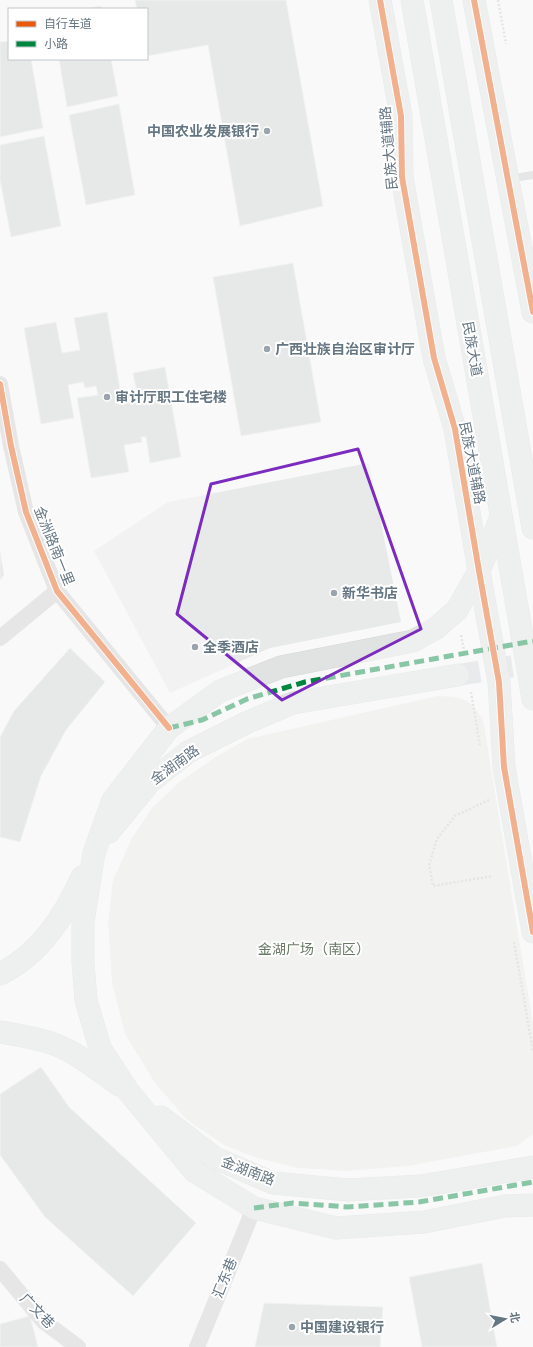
<svg xmlns="http://www.w3.org/2000/svg" width="533" height="1347" font-family="Karla,'Noto Sans SC',sans-serif">
  <style>
    .built { fill: #e8e9e9 }
    .green { fill: #e8ebe6 }
    .building { fill: #d0d2d3; stroke: #e8e8e8 }
    .lines { fill: none; stroke-linecap: round; stroke-linejoin: round }
    .secondary-tunnel { stroke: #d4d8dc; stroke-width: 22; stroke-dasharray: 22 11; stroke-linecap: butt }
    .secondary-casing { stroke: #d5d6d7; stroke-width: 23 }
    .highway-casing { stroke: #d5d6d6; stroke-width: 23 }
    .path { stroke: #cbcccd; stroke-width: 2.5; stroke-dasharray: 2 2; stroke-linecap: butt }
    .lane { stroke: #cecfd0; stroke-width: 8 }
    .street { stroke: #cecfd0; stroke-width: 16 }
    .secondary { stroke: #e1e2e2; stroke-width: 22 }
    .highway { stroke: #e1e2e2; stroke-width: 22 }
    .quiet { stroke: #00873e; stroke-width: 5; stroke-dasharray: 10 5; stroke-linecap: butt }
    .cycleway-casing { stroke: #fff; stroke-width: 8 }
    .cycleway { stroke: #e8590c; stroke-width: 6 }
    .marked { fill: none; stroke: #7b2cbf; stroke-width: 3; stroke-linejoin: round }
    .poi-dot { fill: #99a4ac; stroke: #fff; stroke-width: 1.5 }
    .labels { text-anchor: middle; dominant-baseline: central; stroke-width: 4; stroke-linejoin: round; paint-order: stroke }
    .poi-label { font-size: 14px; font-weight: bold; fill: #657683; stroke: #fff; text-anchor: start }
    .street-label { font-size: 14px; fill: #657683; stroke: #fff }
    .park-label { font-size: 14px; fill: #687a64; stroke: #fff }
  </style>
  <rect width="100%" height="100%" fill="#f9f9f9"/>
  <!-- built -->
  <path class="built" d="M369,463L401,622L270,648L170,693L94,551L168,502Z"/>
  <!-- green -->
  <path class="green" d="M437,696C463,697 468,697 483,719L533,1024V1134L517,1146L408,1166L348,1171L298,1168L254,1157L224,1145L187,1120L155,1083L125,1034L112,983L108,923L113,880L132,838L152,808L178,783L214,758L247,739Z"/>
  <!-- building -->
  <path class="building" d="M135,0H286L323,206L240,226L208,45L147,56V9H137Z
    M101,6L102,9H84Z
    M9,41V59H31L43,128L0,137V42Z
    M59,59H111L118,96L67,107Z
    M119,104L135,195L86,205L69,115Z
    M44,136L61,226L11,237L0,180V145Z
    M293,263L321,422L241,436L213,277Z
    M107,312L121,395L126,394L128,401L138,399L133,373L165,367L181,457L150,463L146,437H141L142,442L124,445L129,472L91,478L77,398L98,395L96,386L85,388L83,382L68,385L74,418L41,424L24,328L56,322L62,353L80,350L74,318Z
    M0,551L4,575L0,580Z
    M70,648L105,682L66,730L41,776L20,842L0,837V737L14,711Z
    M41,1067L69,1107L196,1223L133,1296L45,1217L0,1155V1094Z
    M482,1263L497,1347H422L409,1277Z
    M264,1303L383,1307L380,1347H255Z
    M30,1316L38,1347H0V1324Z"/>
  <g class="lines">
    <!-- secondary-tunnel -->
    <path class="secondary-tunnel" d="M458,675L533,663"/>
    <!-- secondary casing -->
    <g class="secondary-casing">
      <path id="secondary" d="M380,0L401,116L402,177L434,358L455,429L479,571L499,682L504,767L533,932
        M474,0L533,312
        M501,517L479,571L457,610L435,629L413,641L281,667L220,691L169,728L113,800L94,853L83,922V963L86,1000L100,1048L128,1091L194,1171L254,1208L336,1228L424,1222L505,1206L533,1205
        M109,832L150,782L188,752L248,722L293,703L458,675
        M0,974C40,954 64,917 82,877
        M0,1032C18,1035 37,1038 54,1044C78,1053 99,1071 119,1085
        M161,1117L215,1158L273,1183L348,1190L421,1186L533,1167"/>
    </g>
    <!-- highway casing -->
    <g class="highway-casing">
      <path id="highway" d="M412,0L533,699
        M441,0L533,528"/>
    </g>
    <!-- path -->
    <path class="path" d="M498,0L506,44
      M461,635L465,655
      M471,692L480,746
      M489,800L455,816L437,839L429,865L433,886L493,876
      M514,942L533,1051"/>
    <!-- lane -->
    <path class="lane" d="M508,179L533,175"/>
    <!-- street -->
    <path class="street" d="M0,384L11,446L26,512L57,591L169,728
      M0,638L57,591
      M0,1269L43,1321L78,1347
      M197,1347L254,1208"/>
    <!-- secondary -->
    <use href="#secondary" class="secondary"/>
    <!-- highway -->
    <use href="#highway" class="highway"/>
    <!-- quiet -->
    <path class="quiet" d="M169,728L202,720L247,699L305,682L533,641
      M254,1208L293,1203L348,1207L419,1202L533,1182"/>
    <!-- cycleway casing -->
    <g class="cycleway-casing">
      <path id="cycleway" d="M380,0L401,116L402,177L434,358L455,429L479,571L499,682L504,767L533,932
        M474,0L533,312
        M0,384L11,446L26,512L57,591L169,728"/>
    </g>
    <!-- cycleway -->
    <use href="#cycleway" class="cycleway"/>
  </g>
  <!-- marked area -->
  <path d="M0 0H533V1347H0ZM358,449L421,629L282,700L177,614L211,484Z" fill="#f9f9f9" fill-opacity=".55" fill-rule="evenodd"/>
  <path class="marked" d="M358,449L421,629L282,700L177,614L211,484Z"/>
  <!-- markers -->
  <g class="poi-dot">
    <circle cx="267" cy="131" r="4"/>
    <circle cx="267" cy="349" r="4"/>
    <circle cx="107" cy="397" r="4"/>
    <circle cx="334" cy="593" r="4"/>
    <circle cx="195" cy="647" r="4"/>
    <circle cx="292" cy="1327" r="4"/>
  </g>
  <g class="labels">
    <!-- poi labels -->
    <g class="poi-label">
      <text x="259" y="131" text-anchor="end">中国农业发展银行</text>
      <text x="275" y="349">广西壮族自治区审计厅</text>
      <text x="115" y="397">审计厅职工住宅楼</text>
      <text x="342" y="593">新华书店</text>
      <text x="203" y="647">全季酒店</text>
      <text x="300" y="1327">中国建设银行</text>
    </g>
    <!-- street labels -->
    <g class="street-label">
      <text transform="translate(389 148) rotate(-95)">民族大道辅路</text>
      <text transform="translate(472 349) rotate(80)">民族大道</text>
      <text transform="translate(472 463) rotate(79)">民族大道辅路</text>
      <text transform="translate(54 546) rotate(68)">金洲路南一里</text>
      <text transform="translate(175 765) rotate(-36)">金湖南路</text>
      <text transform="translate(248 1171) rotate(21)">金湖南路</text>
      <text transform="translate(225 1278) rotate(-68)">汇东巷</text>
      <text transform="translate(37 1311) rotate(46)">广文巷</text>
    </g>
    <!-- park labels -->
    <g class="park-label">
      <text x="314" y="949">金湖广场（南区）</text>
    </g>
  </g>
  <!-- legend -->
  <rect x="8" y="8" width="140" height="52" fill="#ffffff" stroke="#c1c8cd"/>
  <rect x="16" y="21" width="20" height="6" fill="#e8590c" stroke="#c1c8cd"/>
  <text x="44" y="28" font-size="12" fill="#657683">自行车道</text>
  <rect x="16" y="41" width="20" height="6" fill="#00873e" stroke="#c1c8cd"/>
  <text x="44" y="48" font-size="12" fill="#657683">小路</text>
  <!-- north arrow -->
  <g transform="translate(505 1319) rotate(80)" stroke="#ffffff" stroke-width="3" paint-order="stroke">
  <path d="M0-3L7 15L0 10L-7 15Z" fill="#657683"/>
  <text y="-6" font-size="11" font-weight="bold" text-anchor="middle" fill="#657683">北</text>
  </g>
</svg>
